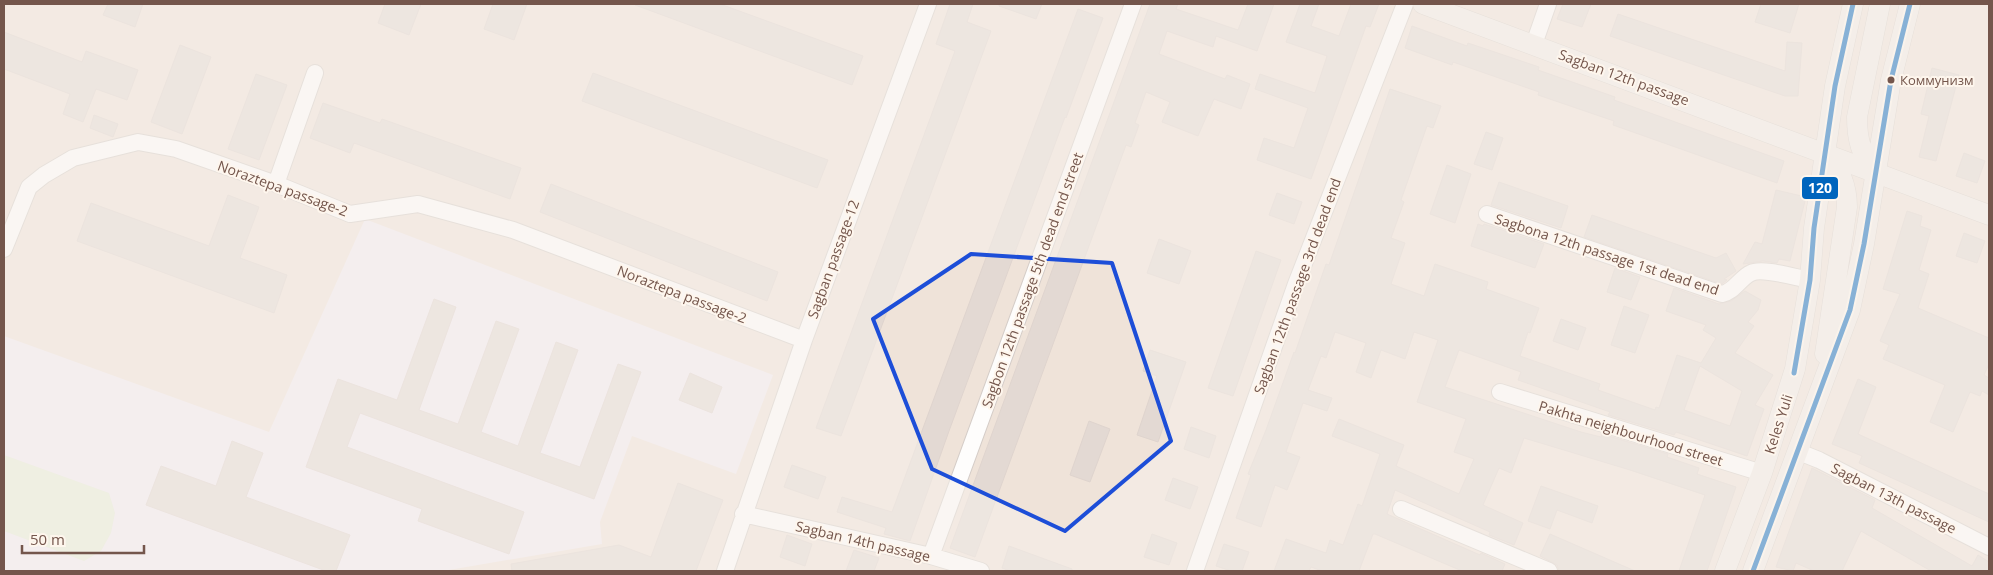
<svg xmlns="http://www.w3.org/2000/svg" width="1993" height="575" font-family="'Open Sans',sans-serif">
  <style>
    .residential { fill: #efe3d9 }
    .education { fill: #f2eaf2 }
    .green { fill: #e6edd7 }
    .building { fill: #e3d9d3; stroke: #dfd4ce; fill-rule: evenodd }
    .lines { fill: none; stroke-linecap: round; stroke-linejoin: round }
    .minor-casing { stroke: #d5cdc8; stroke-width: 18 }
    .major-casing { stroke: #d5cbc6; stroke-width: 21 }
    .minor { stroke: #fefdfc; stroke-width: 16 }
    .major { stroke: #f2ece6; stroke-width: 20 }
    .bus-1-casing { stroke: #fef6ed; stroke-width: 9 }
    .bus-1 { stroke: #0065bd; stroke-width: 5 }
    .marked { fill: none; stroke: #1d4ed8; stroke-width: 4; stroke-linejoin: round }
    .bus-dot { fill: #74564c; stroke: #fef6ed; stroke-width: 2 }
    .labels { text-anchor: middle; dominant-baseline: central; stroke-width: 4; stroke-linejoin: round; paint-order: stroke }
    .bus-label { font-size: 13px; fill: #74564c; stroke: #fef6ed; text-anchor: start }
    .street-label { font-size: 14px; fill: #74564c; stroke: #fef6ed }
    .line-badge { stroke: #fef6ed; stroke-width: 2 }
    .badge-label { font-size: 14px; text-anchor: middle; font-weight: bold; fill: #fff }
  </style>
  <rect width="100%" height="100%" fill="#f6f1eb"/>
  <!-- residential -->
  <path class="residential" d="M4,4H1989V571H4Z"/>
  <!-- education -->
  <path class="education" d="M365,219L773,375L736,474L632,436L600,522L602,544L443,571L4,570V336L269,432Z"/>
  <!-- green -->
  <path class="green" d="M4,455L109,493L115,513L111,533L101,551L84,561L4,531Z"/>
  <!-- building -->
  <path class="building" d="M108,4H143L135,27L103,15Z
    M385,4H421L409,35L378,23Z
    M493,4H527L514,40L484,29Z
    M635,4H720L863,56L852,85L635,5Z
    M950,4H973L967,22L991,31L841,436L816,428L955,51L936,44Z
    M999,4H1042L1036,19L999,6Z
    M1150,4H1178L1176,9L1238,30L1248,4H1274L1257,51L1216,36L1213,47L1167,31L1159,54L1225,79L1227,75L1250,84L1241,109L1214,99L1198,136L1162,122L1170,102L1146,92L1135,123L1139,125L1131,147L1126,145L975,557L950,548Z
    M1300,4H1319L1311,26L1339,36L1351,4H1379L1370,27L1366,26L1311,179L1257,160L1264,138L1294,148L1308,108L1255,89L1260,74L1315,93L1327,56L1286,42Z
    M1563,4H1591L1582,27L1557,19Z
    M1761,4H1799L1790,33L1755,22Z
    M1078,9L1103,18L1066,118L1065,117L949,431L910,541L884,534L886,528L837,512L842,497L892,512Z
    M1618,14L1785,71L1787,42L1802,43L1798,96H1785L1610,36Z
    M1412,26L1467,46L1468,43L1539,67L1538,70L1615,97L1614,100L1784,161L1777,183L1613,125L1614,121L1538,95L1539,92L1453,62L1452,65L1405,48Z
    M4,32L82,62L86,51L138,70L127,100L96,89L83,122L63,114L70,94L4,69Z
    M180,45L211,57L182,134L151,122Z
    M1932,68L1959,75L1936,161L1919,157L1929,116L1921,114Z
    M593,73L828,160L817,188L582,101Z
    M256,74L287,85L259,160L228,149Z
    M1390,89L1441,106L1433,128L1427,126L1401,200L1404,202L1391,238L1405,243L1391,284L1424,296L1435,264L1488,282L1486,289L1539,308L1530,333L1528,332L1520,356L1600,384L1598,390L1655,410L1656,407L1659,408L1677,355L1701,363L1716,338L1703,330L1706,325L1666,311L1674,288L1719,304L1731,301L1745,291L1761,300L1758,310L1748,322L1754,326L1735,353L1773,375L1755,405L1764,409L1747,456L1676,432L1674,435L1608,415L1610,412L1518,380L1521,372L1459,350L1445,387L1581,432L1601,437L1602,434L1668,454L1667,457L1699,468L1697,474L1736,487L1707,571H1679L1705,495L1630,470L1524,438L1511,473L1499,468L1483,505L1523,523L1514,545L1489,535L1490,532L1395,490L1387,514L1480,555L1481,553L1505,564L1502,571H1462L1375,534H1373L1359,571H1322L1311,567L1309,571H1274L1286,539L1326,553L1330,540L1343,545L1358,504L1362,506L1380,454L1332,436L1339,419L1404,445L1396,466L1459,494L1474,459L1454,452L1466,419L1417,402L1438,340L1414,332L1405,359L1381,350L1371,378L1356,372L1366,343L1335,332L1326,358L1321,356L1308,390L1332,398L1327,411L1303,403L1286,452L1300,457L1287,490L1275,485L1261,527L1236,518L1251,475L1248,474L1266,430L1294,352L1295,353L1326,264L1329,265ZM1700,366L1742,391L1730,426L1684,410Z
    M323,103L380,123L382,119L521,168L510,199L354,143L350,153L310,138Z
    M94,115L118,124L113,137L90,128Z
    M1486,132L1503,138L1492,170L1474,164Z
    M1964,153L1985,161L1977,183L1956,176Z
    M1447,165L1471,174L1455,223L1430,214Z
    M1499,182L1568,206L1561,228L1491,205Z
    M551,184L778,272L767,301L540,212Z
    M1776,190L1806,197L1790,261L1779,259L1777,263L1763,261L1743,264L1755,242L1762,244Z
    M1277,193L1302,202L1294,224L1269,215Z
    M228,195L259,207L240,258L287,275L274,313L77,241L91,203L209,246Z
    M1907,211L1922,216L1920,226L1931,230L1919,270L1929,274L1918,308L1989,338V364L1984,375L1989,378V395L1982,391L1980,396L1970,392L1953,432L1930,422L1945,385L1883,359L1889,345L1880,341L1900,294L1883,289Z
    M1592,215L1716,258L1726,253L1736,271L1724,279L1727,280L1722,284L1584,237Z
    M1478,224L1483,226L1484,224L1544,244L1535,268L1471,246Z
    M1964,233L1985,241L1977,263L1956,256Z
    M1159,239L1191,251L1179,284L1147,273Z
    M1256,251L1281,260L1233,396L1208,388Z
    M1615,268L1640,277L1631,300L1607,292Z
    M434,299L456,307L419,410L458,424L496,321L519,329L481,432L518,446L556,342L578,350L540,453L580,467L618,364L641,372L594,499L360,413L347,447L524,512L509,554L418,521L422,509L306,467L338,379L397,400Z
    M1624,306L1649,315L1635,353L1611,345Z
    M1561,319L1586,328L1578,350L1553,341Z
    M1150,350L1186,362L1158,442L1137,435L1157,376L1143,371Z
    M690,373L722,387L712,413L679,400Z
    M1858,379L1876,387L1858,434L1989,494V522L1859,463L1862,456L1832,444Z
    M1089,421L1110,429L1090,482L1070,475Z
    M1191,427L1216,436L1209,458L1184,449Z
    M232,441L263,453L246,497L350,535L336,571H326L146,505L161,466L216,486Z
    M792,465L826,477L818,499L784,487Z
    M1812,468L1875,500L1872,508L1972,566L1978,555L1989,562V571H1931L1861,531L1842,571H1814L1796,563L1793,571L1776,567Z
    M1173,478L1198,487L1190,509L1165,500Z
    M678,483L723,500L696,571H512L511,564L619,545L651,557Z
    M1541,486L1598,506L1592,523L1557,510L1550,529L1528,521Z
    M1152,534L1177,543L1169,565L1144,557Z
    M1550,534L1596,554L1635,571H1559L1557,565L1540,556Z
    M787,535L812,544L805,566L780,557Z
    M1224,544L1249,552L1242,571H1231L1216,566Z
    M1009,546L1072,569V571H1010L1002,568Z
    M854,550L879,558L874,571H846Z"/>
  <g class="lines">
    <!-- minor casing -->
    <g class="minor-casing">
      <path id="minor" d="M1534,44L1548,4
        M276,184L315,73
        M1487,214L1722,294C1734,292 1740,278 1751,273C1762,267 1797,278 1810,280
        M4,249L29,187L44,175L73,158L138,142L176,149L276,184L350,214L418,204L513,230L804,340
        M1500,392L1762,473
        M1799,452L1819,460L1989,547
        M1401,509L1549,571
        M743,514L931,556L981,571
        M931,556L1133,4
        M725,571L804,340L928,4
        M1195,571L1296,284L1405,4"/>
    </g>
    <!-- major casing -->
    <g class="major-casing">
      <path id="major" d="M1423,4L1989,215
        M1825,152C1840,168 1847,185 1847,207L1825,354
        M1876,172C1861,156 1857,139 1857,117L1880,4
        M1725,571L1762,473L1795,369L1810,280L1814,228L1835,86L1853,4
        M1753,571L1850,310L1864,244L1891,80L1910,4"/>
    </g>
    <!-- minor -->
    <use href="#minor" class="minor"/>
    <!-- major -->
    <use href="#major" class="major"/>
    <!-- bus-1 casing -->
    <g class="bus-1-casing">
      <path id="bus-1" d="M1794,373L1810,280L1814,228L1835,86L1853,4
        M1753,571L1850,310L1864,244L1891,80L1910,4"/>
    </g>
    <!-- bus-1 -->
    <use href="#bus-1" class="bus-1"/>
  </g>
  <!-- marked area -->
  <path d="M0 0H1993V575H0ZM971,254L1112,263L1171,441L1065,531L932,469L873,319Z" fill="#f6f1eb" fill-opacity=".55" fill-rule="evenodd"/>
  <path class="marked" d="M971,254L1112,263L1171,441L1065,531L932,469L873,319Z"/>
  <!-- markers -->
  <circle class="bus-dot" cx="1891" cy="80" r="4.5"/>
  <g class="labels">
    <!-- bus labels -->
    <g class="bus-label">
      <text x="1900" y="80">Коммунизм</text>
    </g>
    <!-- street labels -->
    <g class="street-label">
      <text transform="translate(1624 77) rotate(20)">Sagban 12th passage</text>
      <text transform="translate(283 188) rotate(20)">Noraztepa passage-2</text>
      <text transform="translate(1607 254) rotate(18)">Sagbona 12th passage 1st dead end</text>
      <text transform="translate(833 259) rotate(-70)">Sagban passage-12</text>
      <text transform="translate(1032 280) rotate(-70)">Sagbon 12th passage 5th dead end street</text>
      <text transform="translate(1297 286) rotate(-70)">Sagban 12th passage 3rd dead end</text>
      <text transform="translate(682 294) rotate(21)">Noraztepa passage-2</text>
      <text transform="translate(1778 424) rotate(-72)">Keles Yuli</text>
      <text transform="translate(1631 433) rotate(17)">Pakhta neighbourhood street</text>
      <text transform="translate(1894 498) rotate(27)">Sagban 13th passage</text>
      <text transform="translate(863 541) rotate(13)">Sagban 14th passage</text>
    </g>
  </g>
  <rect class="line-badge" x="1801" y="176" width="38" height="24" rx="5" fill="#0065bd"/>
  <g class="badge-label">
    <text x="1820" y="193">120</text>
  </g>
  <!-- border -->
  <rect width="1993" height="575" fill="none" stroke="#74564c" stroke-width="10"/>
  <!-- scale -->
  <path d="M22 545v8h122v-8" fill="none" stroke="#74564c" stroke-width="2.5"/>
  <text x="30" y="545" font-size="15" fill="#74564c" stroke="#fef6ed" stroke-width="4" paint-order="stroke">50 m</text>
</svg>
